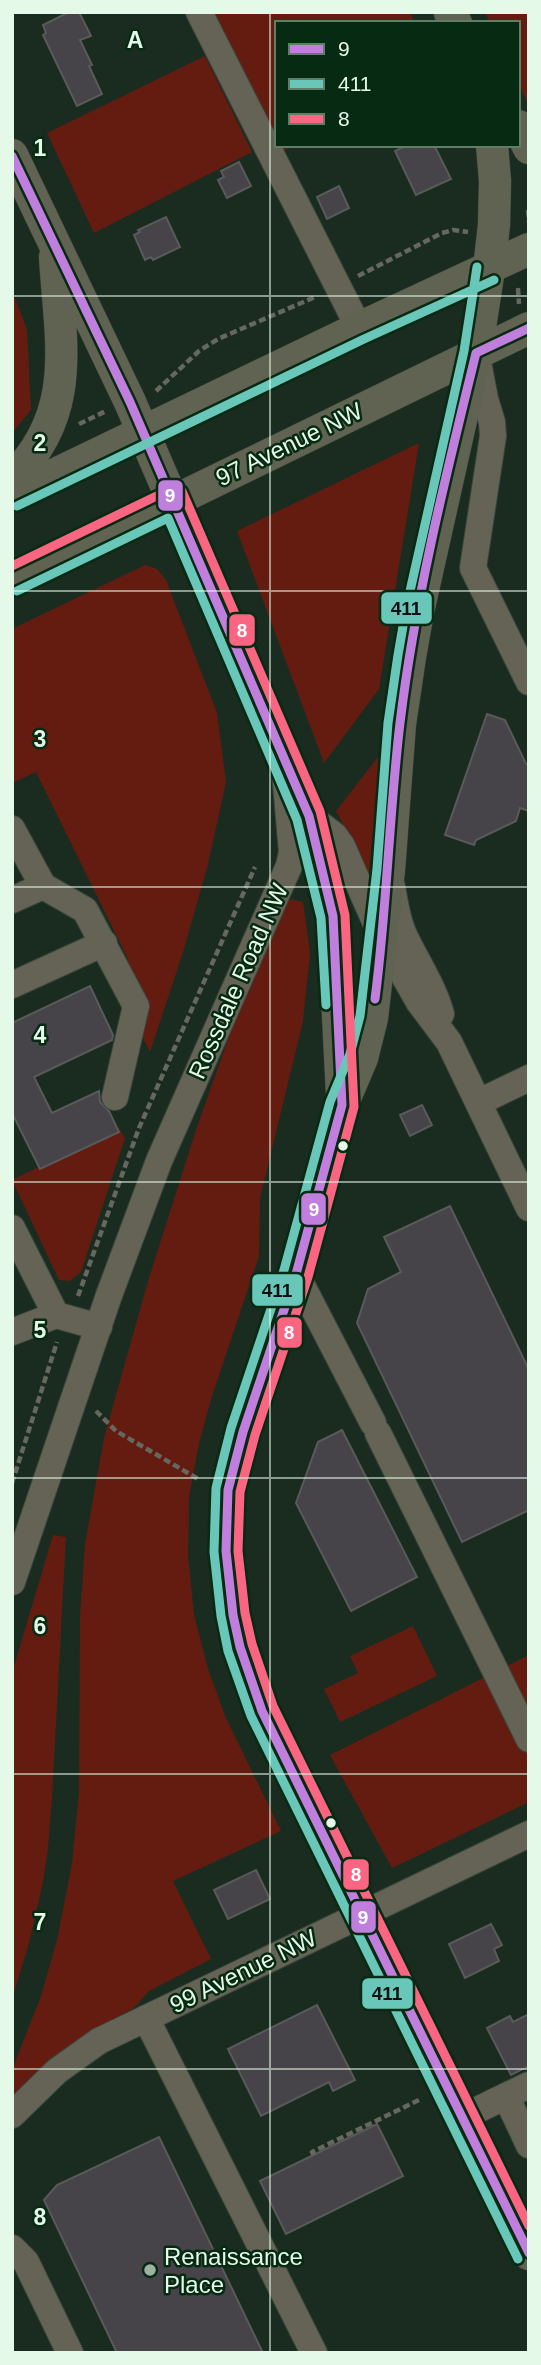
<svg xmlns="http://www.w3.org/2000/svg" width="541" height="2365" font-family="Arial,sans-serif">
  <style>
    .green { fill: #641c11 }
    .building { fill: #464349; stroke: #595a5a; stroke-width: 2 }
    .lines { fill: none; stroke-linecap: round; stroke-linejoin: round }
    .minor-casing { stroke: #38473d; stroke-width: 28 }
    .major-casing { stroke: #38473d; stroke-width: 33 }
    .path { stroke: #66685d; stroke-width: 4.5; stroke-dasharray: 7 3.5; stroke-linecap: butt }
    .minor { stroke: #656356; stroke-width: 26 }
    .major { stroke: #616352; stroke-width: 32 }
    .bus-1-casing { stroke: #072a12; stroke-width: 14 }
    .bus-2-casing { stroke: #072a12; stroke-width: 14 }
    .bus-3-casing { stroke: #072a12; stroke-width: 14 }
    .bus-1 { stroke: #c07fdc; stroke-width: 9 }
    .bus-2 { stroke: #69c7b9; stroke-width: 9 }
    .bus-3 { stroke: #fa6682; stroke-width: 9 }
    .grid { fill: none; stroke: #e5f9e8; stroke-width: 2; stroke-opacity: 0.55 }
    .bus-dot { fill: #e5f9e8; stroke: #072a12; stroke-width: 2.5 }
    .poi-dot { fill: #9eb1a2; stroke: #072a12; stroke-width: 2.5 }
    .labels { text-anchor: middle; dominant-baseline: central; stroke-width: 5; stroke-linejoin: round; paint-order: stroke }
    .street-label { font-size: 24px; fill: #e5f9e8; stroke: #072a12 }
    .poi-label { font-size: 24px; fill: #e5f9e8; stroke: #072a12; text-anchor: start }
    .grid-label { font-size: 23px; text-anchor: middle; font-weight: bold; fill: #e5f9e8; stroke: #072a12; stroke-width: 5; stroke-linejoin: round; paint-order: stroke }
    .line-badge { stroke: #072a12; stroke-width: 2.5 }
    .badge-label { font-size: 19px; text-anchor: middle; font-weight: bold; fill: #fff }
    .pale-badge-label { font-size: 19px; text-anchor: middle; font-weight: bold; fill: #111 }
  </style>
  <rect width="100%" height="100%" fill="#1a2c20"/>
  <!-- green -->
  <path class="green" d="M210,12H410L415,23H277V145H295L279,153Z
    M485,12H529V105L518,83V23H490Z
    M205,56L252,152L94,233L47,133Z
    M15,298L27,330L31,410L12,433V299Z
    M419,443L379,689L324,763L237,531Z
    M145,565L157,569L166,580L217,713L226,782L208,864L184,949L150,1052L109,970L128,959L36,772L12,783V629Z
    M382,752L369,873L336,811Z
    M286,898L303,902L310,953L303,1021L260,1198L259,1256L212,1396L199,1443L189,1497L188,1555L194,1615L208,1669L225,1716L281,1831L173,1881L211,1959L149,1991L134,2008L90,2032L12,2095V2070L41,1996L57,1940L72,1863L79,1792L80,1616L85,1544L104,1438L148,1281L197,1127L274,909Z
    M119,1128L125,1138L81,1272L70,1281L59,1280L12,1180Z
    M53,1535L66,1537L52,1797L48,1848L43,1882L29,1943L12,1999V1673Z
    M413,1626L437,1676L340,1722L324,1689L358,1673L350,1656Z
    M529,1655V1802L392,1868L330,1755Z"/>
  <!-- building -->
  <path class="building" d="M69,12H79L91,36L80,40L92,65L89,66L102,94L77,106L43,35L46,33L43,25Z
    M407,145H434L451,179L416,195L395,151Z
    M239,162L251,186L227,198L218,180L224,177L221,171Z
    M339,186L349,208L327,219L317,197Z
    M166,217L180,247L153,260L151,257L145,260L134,235L140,232L138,230Z
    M487,714L505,720L526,764L529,765V811L520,808L516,821L476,840L474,845L445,835Z
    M90,986L113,1035L112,1040L34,1077L52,1113L99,1091L100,1102L109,1111L119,1132L40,1169L12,1113V1023Z
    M422,1105L432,1125L410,1136L400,1115Z
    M450,1206L529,1370V1510L462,1542L357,1323L368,1289L401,1272L384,1237Z
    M342,1430L417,1577L351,1611L296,1503L318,1442Z
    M256,1870L270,1899L228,1919L214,1890Z
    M491,1924L502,1945L494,1949L499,1961L465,1978L449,1944Z
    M317,2005L355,2080L333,2091L329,2082L261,2116L228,2049Z
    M529,2014V2066L511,2075L487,2028L510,2016L513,2022Z
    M377,2124L403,2176L286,2234L260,2181Z
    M159,2137L263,2353H117L44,2200L57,2185Z"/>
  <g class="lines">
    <!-- minor casing -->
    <g class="minor-casing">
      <path id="minor" d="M199,12L359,328
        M477,357L485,399L492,422L493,436L473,568L529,682
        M309,816L334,835L342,846L381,935L419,1002L449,1042L529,1208
        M12,829L43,886L12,900
        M43,886L85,910L136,1006L115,1097
        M392,887C395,903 397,920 404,935C416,961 433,985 441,1014
        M12,985L104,943
        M479,1102L529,1078
        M12,1228L56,1315
        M296,1274L373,1423
        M12,1332L56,1315L99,1327
        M378,1433L529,1739
        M12,1582L108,1298L159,1161L289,866L292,852L285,772
        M146,2018L314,2353
        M529,2085L506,2096L529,2145
        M12,2115L57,2071L99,2041L529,1834
        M463,2117L506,2096
        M12,2248L26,2262L70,2353"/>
    </g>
    <!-- major casing -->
    <g class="major-casing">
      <path id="major" d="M450,13L456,23
        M518,126L529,148
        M492,145L495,181L494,225L489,269L476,353L418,612L410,657L400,724L389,870L372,1018L362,1058L342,1105L296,1274L243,1432L228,1490L226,1551L233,1615L240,1647L262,1711L529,2254
        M12,155L130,402L309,816L333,916L342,1095
        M12,478C79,413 60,341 55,257
        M12,495L359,328L529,249
        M12,580L529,328"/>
    </g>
    <!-- path -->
    <path class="path" d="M528,210L529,222
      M358,276L442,233L453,230L468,232
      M518,288L519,304
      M156,391L199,351L218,339L315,297
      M79,424L106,411
      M78,1296L139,1128L255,867
      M96,1411L116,1431L200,1480
      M12,1483L57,1342
      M314,2155L312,2152L421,2099"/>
    <!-- minor -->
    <use href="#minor" class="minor"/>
    <!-- major -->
    <use href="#major" class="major"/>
    <!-- bus-1 casing -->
    <g class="bus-1-casing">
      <path id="bus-1" d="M12,156L130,402L309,816L333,916L342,1105L296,1274L243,1432L228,1490L226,1551L233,1615L240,1647L262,1711L529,2253
        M375,999C387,907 389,815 400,723C415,598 446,475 476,353L529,328"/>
    </g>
    <!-- bus-2 casing -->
    <g class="bus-2-casing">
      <path id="bus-2" d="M477,267L464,351L406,609L398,655L388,723L377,869L360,1016L350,1054L330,1102L284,1270L231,1428L216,1488L214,1552L221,1616L228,1651L251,1716L518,2259
        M17,506L364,339L494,280
        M17,591L168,518L297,820L321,918L326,1005"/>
    </g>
    <!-- bus-3 casing -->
    <g class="bus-3-casing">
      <path id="bus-3" d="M12,566L169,490L175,489L182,491L320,811L345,915L354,1107L308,1277L255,1435L240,1492L238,1551L245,1613L252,1644L273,1706L529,2226"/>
    </g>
    <!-- bus-1 -->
    <use href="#bus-1" class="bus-1"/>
    <!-- bus-2 -->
    <use href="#bus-2" class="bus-2"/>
    <!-- bus-3 -->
    <use href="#bus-3" class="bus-3"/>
  </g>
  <!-- grid -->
  <path class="grid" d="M270,12V2353M12,296H529M12,591H529M12,887H529M12,1182H529M12,1478H529M12,1774H529M12,2069H529"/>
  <!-- markers -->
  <g class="bus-dot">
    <circle cx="343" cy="1146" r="6"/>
    <circle cx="331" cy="1823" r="6"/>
  </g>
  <circle class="poi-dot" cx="150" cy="2270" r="7"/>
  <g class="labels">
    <!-- street labels -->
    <g class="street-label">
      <text transform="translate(289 444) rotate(-26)">97 Avenue NW</text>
      <text transform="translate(238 981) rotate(-66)">Rossdale Road NW</text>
      <text transform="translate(243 1971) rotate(-26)">99 Avenue NW</text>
    </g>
    <!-- poi labels -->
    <g class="poi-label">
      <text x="164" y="2256">Renaissance<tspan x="164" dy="28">Place</tspan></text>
    </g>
  </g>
  <g class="grid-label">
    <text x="135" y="48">A</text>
    <text x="40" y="156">1</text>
    <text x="40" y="451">2</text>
    <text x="40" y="747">3</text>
    <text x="40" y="1043">4</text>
    <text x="40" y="1338">5</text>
    <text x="40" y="1634">6</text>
    <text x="40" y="1930">7</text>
    <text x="40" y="2225">8</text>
  </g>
  <g class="line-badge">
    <rect x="157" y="479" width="27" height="33" rx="7" fill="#c07fdc"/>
    <rect x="380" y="591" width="53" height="34" rx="7" fill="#69c7b9"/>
    <rect x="228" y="613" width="28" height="34" rx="7" fill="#fa6682"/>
    <rect x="300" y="1192" width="27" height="34" rx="7" fill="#c07fdc"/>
    <rect x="251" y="1273" width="53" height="34" rx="7" fill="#69c7b9"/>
    <rect x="276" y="1316" width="27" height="33" rx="7" fill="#fa6682"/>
    <rect x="342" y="1858" width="28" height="33" rx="7" fill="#fa6682"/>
    <rect x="350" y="1900" width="27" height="34" rx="7" fill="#c07fdc"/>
    <rect x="361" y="1977" width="53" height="33" rx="7" fill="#69c7b9"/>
  </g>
  <g class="badge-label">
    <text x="170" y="502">9</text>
    <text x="242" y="637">8</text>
    <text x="314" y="1216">9</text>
    <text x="289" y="1339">8</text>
    <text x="356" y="1881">8</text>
    <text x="363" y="1924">9</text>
  </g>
  <g class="pale-badge-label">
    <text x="406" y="615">411</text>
    <text x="277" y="1297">411</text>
    <text x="387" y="2000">411</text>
  </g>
  <!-- border -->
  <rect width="541" height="2365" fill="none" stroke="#e5f9e8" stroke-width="28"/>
  <!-- legend -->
  <rect x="275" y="21" width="245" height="126" fill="#072a12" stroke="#607d68" stroke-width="2"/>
  <rect x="289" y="44" width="35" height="10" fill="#c07fdc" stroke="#607d68" stroke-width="2"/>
  <text x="338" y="56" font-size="21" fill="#e5f9e8">9</text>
  <rect x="289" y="79" width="35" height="10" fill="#69c7b9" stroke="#607d68" stroke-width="2"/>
  <text x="338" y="91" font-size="21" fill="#e5f9e8">411</text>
  <rect x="289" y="114" width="35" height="10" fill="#fa6682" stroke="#607d68" stroke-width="2"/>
  <text x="338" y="126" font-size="21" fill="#e5f9e8">8</text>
</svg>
